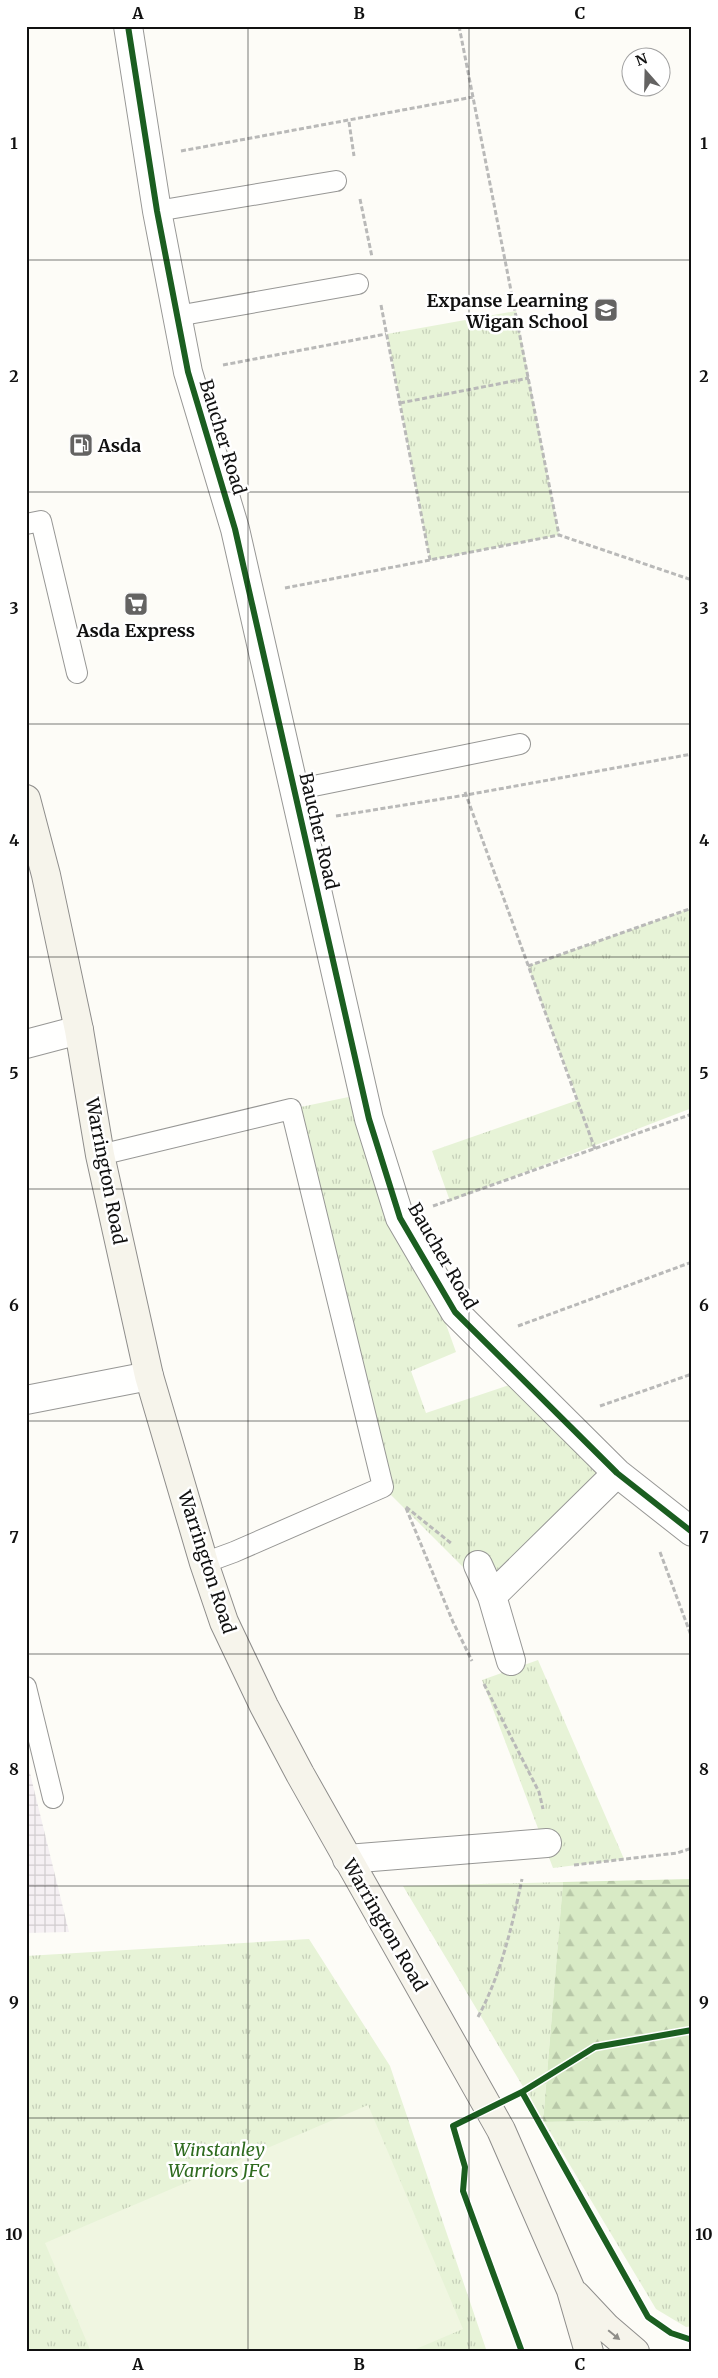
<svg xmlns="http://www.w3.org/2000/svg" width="718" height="2378" font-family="Merriweather,serif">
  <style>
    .industrial { fill: url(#industrial-grid) }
    .grass { fill: url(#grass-tufts) }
    .forest { fill: url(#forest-firs) }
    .pitch { fill: #f0f6e1 }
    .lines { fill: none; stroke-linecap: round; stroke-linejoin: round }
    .service-casing { stroke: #979795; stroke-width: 22 }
    .minor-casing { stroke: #979795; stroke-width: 30 }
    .secondary-casing { stroke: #8e8d8b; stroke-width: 30 }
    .path { stroke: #b9b9b8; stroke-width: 3; stroke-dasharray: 5 2.5; stroke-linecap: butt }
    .service { stroke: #fffffe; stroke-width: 20 }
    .minor { stroke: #fffffe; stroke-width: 28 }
    .secondary { stroke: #f6f4eb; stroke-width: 28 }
    .cycleway-casing { stroke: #fff; stroke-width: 9 }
    .cycleway { stroke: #1b5e20; stroke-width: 6 }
    .oneway { fill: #8f8e89 }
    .grid { fill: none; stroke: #111; stroke-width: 1; stroke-opacity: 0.55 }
    .labels { text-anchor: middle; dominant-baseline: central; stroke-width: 5; stroke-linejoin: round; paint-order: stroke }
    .poi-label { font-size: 18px; font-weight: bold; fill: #111; stroke: #fff; text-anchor: end }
    .street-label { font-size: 18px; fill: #111; stroke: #fff }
    .park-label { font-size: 18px; font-style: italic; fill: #2f6b1f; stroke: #fff }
    .neatline { fill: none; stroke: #111; stroke-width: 2 }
    .grid-label { font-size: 16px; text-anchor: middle; font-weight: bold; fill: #111 }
  </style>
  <defs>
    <pattern id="industrial-grid" width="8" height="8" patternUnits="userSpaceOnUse" patternTransform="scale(1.25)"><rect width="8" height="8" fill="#f5f0f3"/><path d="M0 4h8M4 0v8" fill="none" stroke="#d1cdcf"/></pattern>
    <pattern id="grass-tufts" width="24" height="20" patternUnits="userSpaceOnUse" patternTransform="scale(1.25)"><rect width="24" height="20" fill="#e7f3d7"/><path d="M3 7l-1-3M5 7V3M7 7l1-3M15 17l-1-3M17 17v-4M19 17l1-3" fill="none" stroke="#c5cfb8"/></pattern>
    <pattern id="forest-firs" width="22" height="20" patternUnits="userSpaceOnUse" patternTransform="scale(1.25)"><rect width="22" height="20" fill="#d8eac5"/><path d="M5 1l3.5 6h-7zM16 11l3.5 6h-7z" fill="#b8c8a8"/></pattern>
  </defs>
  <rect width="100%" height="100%" fill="#fdfcf7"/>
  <!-- industrial -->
  <path class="industrial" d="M26,1757L69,1932L26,1933Z"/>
  <!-- grass -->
  <path class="grass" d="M516,311L559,535L430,560L387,334Z
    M692,908V1108L450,1201L432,1151L578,1100L528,966Z
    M363,1094L456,1352L411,1371L426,1413L524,1380L617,1473L492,1596L383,1487L291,1109Z
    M538,1660L624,1859L553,1868L482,1680Z
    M563,1882L543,2122L692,2119V2326L686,2327L656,2309L403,1886Z
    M309,1939L390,2066L487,2352H26V1956Z"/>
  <!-- forest -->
  <path class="forest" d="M692,1879V2119L543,2122L563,1882Z"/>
  <!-- pitch -->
  <path class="pitch" d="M368,2105L463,2329L409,2352H91L45,2243Z"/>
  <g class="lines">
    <!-- service casing -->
    <g class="service-casing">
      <path id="service" d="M157,211L336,181
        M177,316L358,284
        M26,524L41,521L77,673
        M294,790L520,744
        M100,1155L291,1109L383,1487L234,1552L204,1563
        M26,1687L53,1798"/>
    </g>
    <!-- minor casing -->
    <g class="minor-casing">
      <path id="minor" d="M128,26L157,211L188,372L235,529L369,1119L400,1218L455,1312L617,1473L692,1532
        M26,1044L79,1030
        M26,1400L149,1376
        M478,1565L492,1596L511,1661
        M492,1596L617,1473
        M347,1859L547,1843"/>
    </g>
    <!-- secondary casing -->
    <g class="secondary-casing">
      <path id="secondary" d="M26,799L46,875L79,1030L100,1155L149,1376L204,1563L224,1622L264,1706L300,1774L501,2130L571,2290L589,2352
        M576,2295L607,2328L635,2352"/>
    </g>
    <!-- path -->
    <path class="path" d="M459,26L559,535
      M349,122L354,156
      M181,151L473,97
      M360,199L372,257
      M381,305L430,560
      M223,365L386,334
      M400,403L529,378
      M285,588L559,535L692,580
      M465,792L595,1149
      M336,816L466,795L692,754
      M528,966L692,908
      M433,1206L692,1114
      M518,1326L692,1262
      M600,1406L692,1374
      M406,1507L452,1544
      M406,1508L453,1622L472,1661
      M660,1552L692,1638
      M484,1684L539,1792L543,1809
      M574,1865L677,1853L692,1848
      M478,2017C501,1974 512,1927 522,1879"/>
    <!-- service -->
    <use href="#service" class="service"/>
    <!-- minor -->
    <use href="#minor" class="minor"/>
    <!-- secondary -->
    <use href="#secondary" class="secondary"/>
    <!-- cycleway casing -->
    <g class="cycleway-casing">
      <path id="cycleway" d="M128,26L157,211L188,372L235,529L369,1119L400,1218L455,1312L617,1473L692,1532
        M522,2092L648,2317L671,2333L692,2340
        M522,2352L463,2191L465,2167L453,2126L522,2092L595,2047L692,2030"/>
    </g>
    <!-- cycleway -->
    <use href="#cycleway" class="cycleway"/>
  </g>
  <!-- one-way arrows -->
  <defs><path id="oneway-solid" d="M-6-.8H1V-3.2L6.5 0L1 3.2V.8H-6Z" transform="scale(1.25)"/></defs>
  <use class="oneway" href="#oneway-solid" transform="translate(614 2335) rotate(39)"/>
  <!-- grid -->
  <path class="grid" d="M248,26V2352M469,26V2352M26,260H692M26,492H692M26,724H692M26,957H692M26,1189H692M26,1421H692M26,1654H692M26,1886H692M26,2118H692"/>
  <!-- icons -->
  <defs>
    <g id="school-square" transform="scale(1.25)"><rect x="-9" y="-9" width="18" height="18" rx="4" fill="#646362" stroke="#fff"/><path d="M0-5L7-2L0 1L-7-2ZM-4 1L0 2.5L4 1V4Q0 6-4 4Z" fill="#fff"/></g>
    <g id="fuel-square" transform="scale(1.25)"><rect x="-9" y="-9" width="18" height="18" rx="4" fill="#646362" stroke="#fff"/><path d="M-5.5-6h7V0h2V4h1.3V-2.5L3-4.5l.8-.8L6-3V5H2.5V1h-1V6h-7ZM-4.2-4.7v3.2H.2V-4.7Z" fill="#fff"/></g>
    <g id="supermarket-square" transform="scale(1.25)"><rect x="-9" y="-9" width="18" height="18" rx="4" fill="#646362" stroke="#fff"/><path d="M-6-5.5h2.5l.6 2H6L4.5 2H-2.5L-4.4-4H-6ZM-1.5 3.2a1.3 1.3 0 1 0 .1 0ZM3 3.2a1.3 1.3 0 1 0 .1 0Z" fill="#fff"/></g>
  </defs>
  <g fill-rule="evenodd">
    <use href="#school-square" x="606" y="310"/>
    <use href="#fuel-square" x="81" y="445"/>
    <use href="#supermarket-square" x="136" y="604"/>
  </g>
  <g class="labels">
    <!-- poi labels -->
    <g class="poi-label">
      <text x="588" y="300">Expanse Learning<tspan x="588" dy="21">Wigan School</tspan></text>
      <text x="98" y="445" text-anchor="start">Asda</text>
      <text x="136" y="630" text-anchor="middle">Asda Express</text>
    </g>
    <!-- street labels -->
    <g class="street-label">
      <text transform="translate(223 437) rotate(73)">Baucher Road</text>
      <text transform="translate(319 831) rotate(77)">Baucher Road</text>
      <text transform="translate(106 1171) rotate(79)">Warrington Road</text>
      <text transform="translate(443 1256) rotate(60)">Baucher Road</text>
      <text transform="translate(207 1562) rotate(72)">Warrington Road</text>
      <text transform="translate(385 1925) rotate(60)">Warrington Road</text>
    </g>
    <!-- park labels -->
    <g class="park-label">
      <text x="219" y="2149">Winstanley<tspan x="219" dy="21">Warriors JFC</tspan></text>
    </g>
  </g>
  <!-- border -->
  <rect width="718" height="2378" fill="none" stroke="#ffffff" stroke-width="55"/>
  <!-- north arrow -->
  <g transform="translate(646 72) rotate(340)"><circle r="24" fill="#ffffff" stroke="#a0a0a0"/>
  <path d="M0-4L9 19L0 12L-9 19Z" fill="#646362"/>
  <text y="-8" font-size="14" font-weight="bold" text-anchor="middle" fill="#111111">N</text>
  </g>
  <rect x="28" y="28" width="662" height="2322" class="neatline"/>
  <g class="grid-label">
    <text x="138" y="19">A</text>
    <text x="359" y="19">B</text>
    <text x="580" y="19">C</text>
    <text x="14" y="149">1</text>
    <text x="704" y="149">1</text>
    <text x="14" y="382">2</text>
    <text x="704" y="382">2</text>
    <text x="14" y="614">3</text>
    <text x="704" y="614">3</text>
    <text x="14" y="846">4</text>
    <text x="704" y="846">4</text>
    <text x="14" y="1079">5</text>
    <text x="704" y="1079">5</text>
    <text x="14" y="1311">6</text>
    <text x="704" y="1311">6</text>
    <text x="14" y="1543">7</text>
    <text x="704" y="1543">7</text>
    <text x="14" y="1775">8</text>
    <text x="704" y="1775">8</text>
    <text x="14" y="2008">9</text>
    <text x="704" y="2008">9</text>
    <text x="14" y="2240">10</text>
    <text x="704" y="2240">10</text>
    <text x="138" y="2370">A</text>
    <text x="359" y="2370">B</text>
    <text x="580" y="2370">C</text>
  </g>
</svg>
